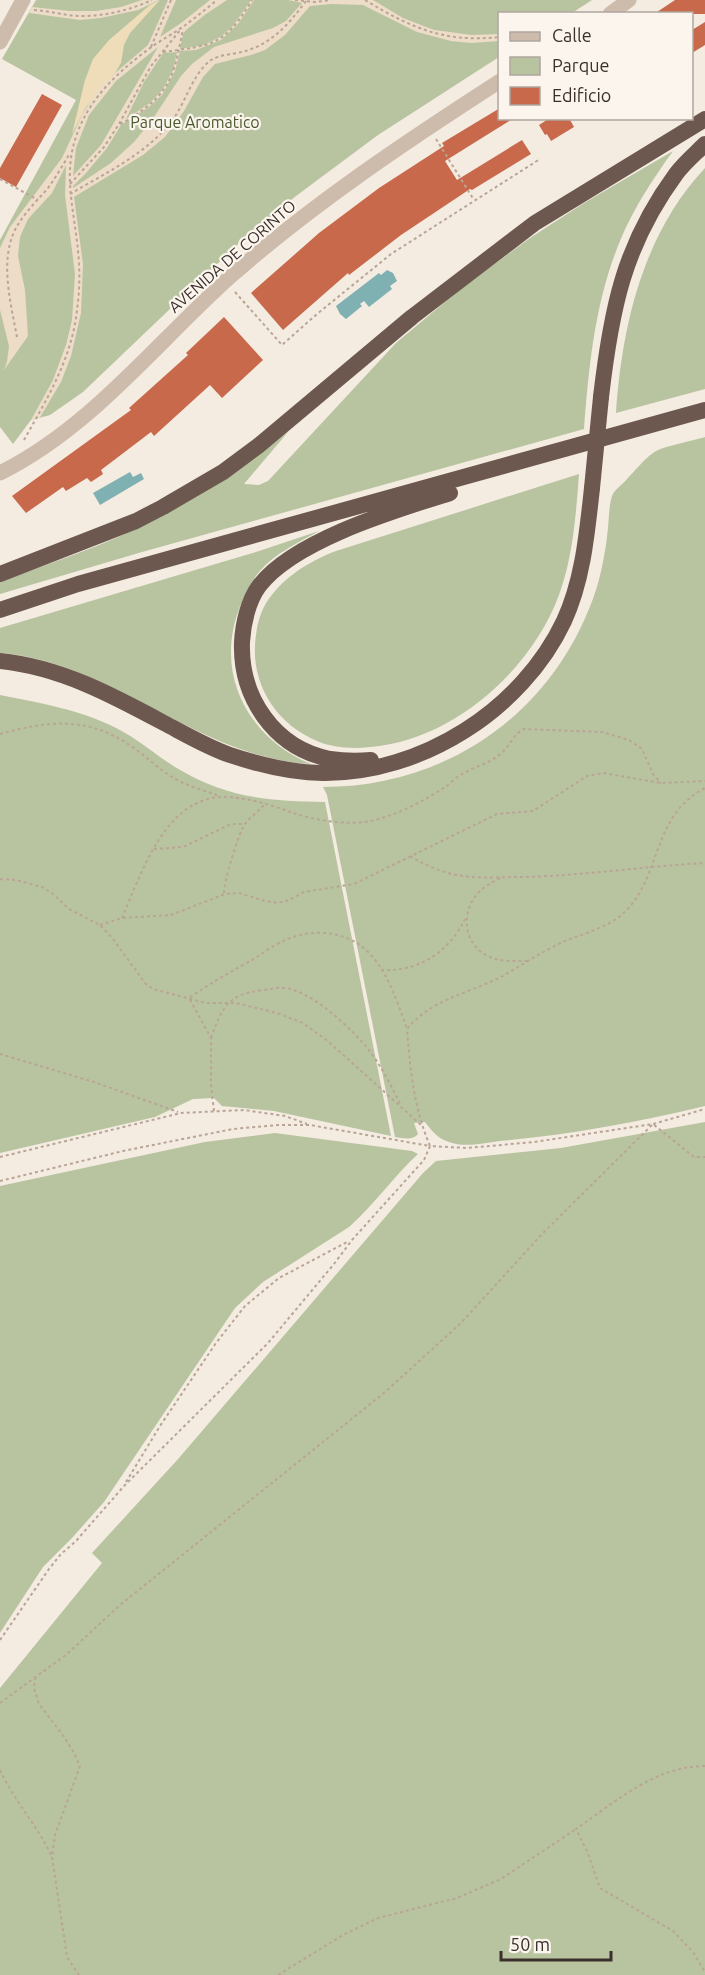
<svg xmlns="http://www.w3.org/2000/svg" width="705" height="1975" font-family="Ubuntu,sans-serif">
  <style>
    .green { fill: #b8c4a0 }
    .sand { fill: #efdcb8 }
    .plaza { fill: #ecdcc8; fill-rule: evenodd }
    .water { fill: #7fb0b2 }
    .building { fill: #c8694b }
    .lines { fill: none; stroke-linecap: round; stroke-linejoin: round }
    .path { stroke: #b9a596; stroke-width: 2; stroke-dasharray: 3 3; stroke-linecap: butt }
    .minor { stroke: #cdbbac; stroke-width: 15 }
    .trunk { stroke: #6c584f; stroke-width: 16 }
    .trunk-bridge { stroke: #6c584f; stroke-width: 16 }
    .labels { text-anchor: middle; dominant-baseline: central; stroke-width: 4.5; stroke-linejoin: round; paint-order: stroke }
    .park-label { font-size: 16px; fill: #4a5a2e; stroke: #fbf5ee }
    .street-label { font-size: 16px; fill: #3b302b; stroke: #fbf5ee }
  </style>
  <rect width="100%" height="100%" fill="#f4ebe1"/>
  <!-- green -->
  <path class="green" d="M36,0H592L572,13L500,14L499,57L378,135L296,196L237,245L83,392L50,415L31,420L13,444L0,427V240L76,100L2,59Z
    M673,151C653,179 633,209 620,241C595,301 589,365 584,429L142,552L0,594V582C51,562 105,546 154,520C201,495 246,464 288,432L244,484L259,485L268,481L396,343L458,291L530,238L584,203Z
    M705,168V389L616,413C622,325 643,234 705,168Z
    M705,437V1106C638,1122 569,1135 500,1141C484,1143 464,1148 449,1142C438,1139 431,1130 425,1122L414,1123L418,1134C412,1141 404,1138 395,1137L327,795L323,787C449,787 556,711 596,590C602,571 606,548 608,528C609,518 609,505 612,496C614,490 623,484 627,479C635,471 643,460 653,453C662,446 693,441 705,437Z
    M579,474C576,514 573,557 559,595C531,671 452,741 370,747C353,749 333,748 317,741C274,723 249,681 256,635C257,625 260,614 265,605C281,578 308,562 336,551Z
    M319,531C298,543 275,553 259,572C251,581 246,593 241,604C213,671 246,737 311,764C198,758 113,662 0,653V628L259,551Z
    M0,695C40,703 82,710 118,729C139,740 156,755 175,767C226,798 267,801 325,802L391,1136L274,1111L222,1106L214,1098L193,1099L155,1117L0,1153Z
    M705,1122V1975H0V1688L102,1563L92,1553L179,1458L423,1173L436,1161L561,1148Z
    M275,1133L412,1151L418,1154C393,1177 374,1205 349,1227L263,1282L235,1308L104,1502L72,1538L43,1567L0,1633V1186L205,1142Z"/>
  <!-- sand -->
  <path class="sand" d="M160,0L130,33L124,45L121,63L115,73L86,107L72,134L85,80L93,59L109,40L150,5Z"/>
  <!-- plaza -->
  <path class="plaza" d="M142,0H159L138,10L101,18L80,20L29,13L32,7L70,11H96L121,7Z
    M168,0H176L160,37L181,23L210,0H227L206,14L186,30L183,34L180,49L204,45L222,36L233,26L251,0H254L238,24L221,40L196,50L180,51L175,71L162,95L149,107L121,125L107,148L86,173L73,186V188L111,163L134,142L152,120L181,76L192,64L214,47L273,28L286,21L302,3L288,0H373L403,18L434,30L472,35L499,34V41L471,43L451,41L417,32L363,5L331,4L310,6L285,35L265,50L251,55L215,64L203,77L184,111L165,137L143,155L74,197L83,264L81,313L71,356L61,382L39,419L31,420L53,380L66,345L72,320L75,274L65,195L66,165L52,193L28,219L20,237L18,256L25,290L28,336L4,370L7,362L9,346L0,310V248L10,227L62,158L82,115L95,94L115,73L148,45ZM158,47L101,145L73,176L76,148L89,115L116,81ZM177,52L173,70L163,89L150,103L126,119L144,82L163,53Z"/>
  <!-- water -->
  <path class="water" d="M387,270L393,273L397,281L390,286L392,289L369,307L364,301L360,304L362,306L346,319L340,314L336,306L379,273L381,275Z
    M130,472L133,477L141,473L144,479L100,505L93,493Z"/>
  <!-- building -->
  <path class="building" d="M675,0H705V14H654Z
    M705,22V45L692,53V30Z
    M42,94L62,105L16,187L0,178V168Z
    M500,108V118H514L445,161L457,180L522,140L531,154L472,190L470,189L401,235L349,275L348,273L283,330L251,293L319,233L379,188L444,146L442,143Z
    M550,118H569L574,127L551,141L547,134L545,135L539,125Z
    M224,317L263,360L222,398L210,385L154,436L151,432L101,470L103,474L91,482L87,478L66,491L63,487L26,513L12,496L131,410L129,408L188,355L186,353Z"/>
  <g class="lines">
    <!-- path -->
    <path class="path" d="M295,0L315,2L331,0
      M365,0C411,28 445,43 500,37
      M34,10C50,11 66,16 82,16C106,16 130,10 152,0
      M151,47L171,0
      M163,52C214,45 224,46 252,0
      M120,124C129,120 137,114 144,109C174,87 176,63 183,29
      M436,139L474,200
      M0,179L38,200
      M70,184L104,147L119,124L151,66L181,29
      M70,194C104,174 146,154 171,122C186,103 192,74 211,60C219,55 233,54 242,52C272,44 288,25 306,1
      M235,292L282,345L317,314L391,254L540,159
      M17,337C11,305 0,263 14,232C22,215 36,202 48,188C56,177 63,165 70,153
      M24,440C47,399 72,358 77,310C79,295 80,279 79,264C76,206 55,165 89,109C104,85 127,65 150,48C161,40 173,34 184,26C195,18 206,9 217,0
      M0,734C47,721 85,716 128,744C144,754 157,768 172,777C186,786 204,790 219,796
      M154,849L183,847L231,824H245
      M410,856C425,865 440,872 457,875C478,879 500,877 521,877C583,876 644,866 705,863
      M500,878C491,883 483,887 477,894C460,915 464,946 490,957C502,962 515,961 527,961
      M0,879L16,880L42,887L52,893L69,909L100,925L113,939L145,983L153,989L206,1003H236L277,1013L303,1023L329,1042L421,1125
      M224,893C223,885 239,831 245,824C250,817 259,811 265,804
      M122,918C142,872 166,794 228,797C249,798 271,805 290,812C317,821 352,827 379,819C402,812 426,800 445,787C450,784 454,779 459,776C472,767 487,765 499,755C509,748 513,734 524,729L602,732L629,740L642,749L653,774L661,783
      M100,925L122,918L171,915L225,894L239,893L265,901L278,903L289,900L304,892L354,884L497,814L533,811L587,776L603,773L661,783L705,781
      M381,970C419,972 449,952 465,919
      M211,1038C222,1008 227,994 263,990C271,989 279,987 286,988C313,993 346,1024 363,1043C379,1061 391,1085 401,1106
      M0,1054L94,1082L178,1112
      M214,1111L211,1086V1038L189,998C209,984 230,972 252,960C261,955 269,948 279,943C309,927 348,929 371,955C389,975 398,1004 407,1029
      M0,1157L181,1113L244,1110L285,1116L307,1124
      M0,1181L123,1151L233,1129L278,1125H310L430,1146C414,1108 410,1070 407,1029C430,1000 469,993 501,977C522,965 543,951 565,941C583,934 602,929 619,917C663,882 649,817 705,788
      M126,1482L160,1426L216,1343L245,1306L279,1278L349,1241
      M0,1640L49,1569L61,1554L76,1541L124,1486L268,1343L334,1264L352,1240L424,1160L430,1146L467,1148L534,1142L653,1124L705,1109
      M35,1677L34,1688L39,1704L62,1734L73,1751L80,1766L55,1835L52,1857L67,1957L79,1975
      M0,1703L67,1654L120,1605L384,1393L461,1323L542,1234L653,1124L694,1157H705
      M705,1766C655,1766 615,1802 576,1829L587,1851L600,1888L673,1931L693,1952L705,1972
      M0,1770C14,1801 38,1826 52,1857
      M278,1975L343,1935L378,1918L457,1898L501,1879L576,1829"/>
    <!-- minor -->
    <path class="minor" d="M610,14L629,0
      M0,42L23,0
      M0,473C91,428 156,343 231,276C314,203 407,141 500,81"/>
    <!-- trunk -->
    <path class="trunk" d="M601,397C611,311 623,246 676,174C684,163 696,153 705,144
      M0,574L136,521L163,507L223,472L258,446L412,317L535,223L705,119
      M0,610L78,584L705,410
      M0,661C60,667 112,695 164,723C185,734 207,747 230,755C260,765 291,773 323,773C421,774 522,710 564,621C583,580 587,533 592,488
      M371,760C358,761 344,761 330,759C274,748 240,697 242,642C243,624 248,601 259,586C294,540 396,510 450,493"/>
    <!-- trunk-bridge -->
    <path class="trunk-bridge" d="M592,488L601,397"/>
  </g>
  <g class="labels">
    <!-- park labels -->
    <g class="park-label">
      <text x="195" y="122">Parque Aromatico</text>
    </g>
    <!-- street labels -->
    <g class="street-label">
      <text transform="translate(232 256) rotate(-41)">AVENIDA DE CORINTO</text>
    </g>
  </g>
  <!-- legend -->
  <rect x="498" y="12" width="195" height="108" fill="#fbf5ee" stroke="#aea6a0" stroke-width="1.5"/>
  <rect x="510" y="32" width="30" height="9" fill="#cdbbac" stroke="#aea6a0" stroke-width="1.5"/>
  <text x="552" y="42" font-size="18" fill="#3b302b">Calle</text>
  <rect x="510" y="57" width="30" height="18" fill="#b8c4a0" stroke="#aea6a0" stroke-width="1.5"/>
  <text x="552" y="72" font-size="18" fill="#3b302b">Parque</text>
  <rect x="510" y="87" width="30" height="18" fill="#c8694b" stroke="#aea6a0" stroke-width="1.5"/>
  <text x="552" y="102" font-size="18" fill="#3b302b">Edificio</text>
  <!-- scale -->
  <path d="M501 1951v9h110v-9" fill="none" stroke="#3b302b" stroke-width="3"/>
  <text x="510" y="1951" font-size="18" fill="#3b302b" stroke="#fbf5ee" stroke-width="4.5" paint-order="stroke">50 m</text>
</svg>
